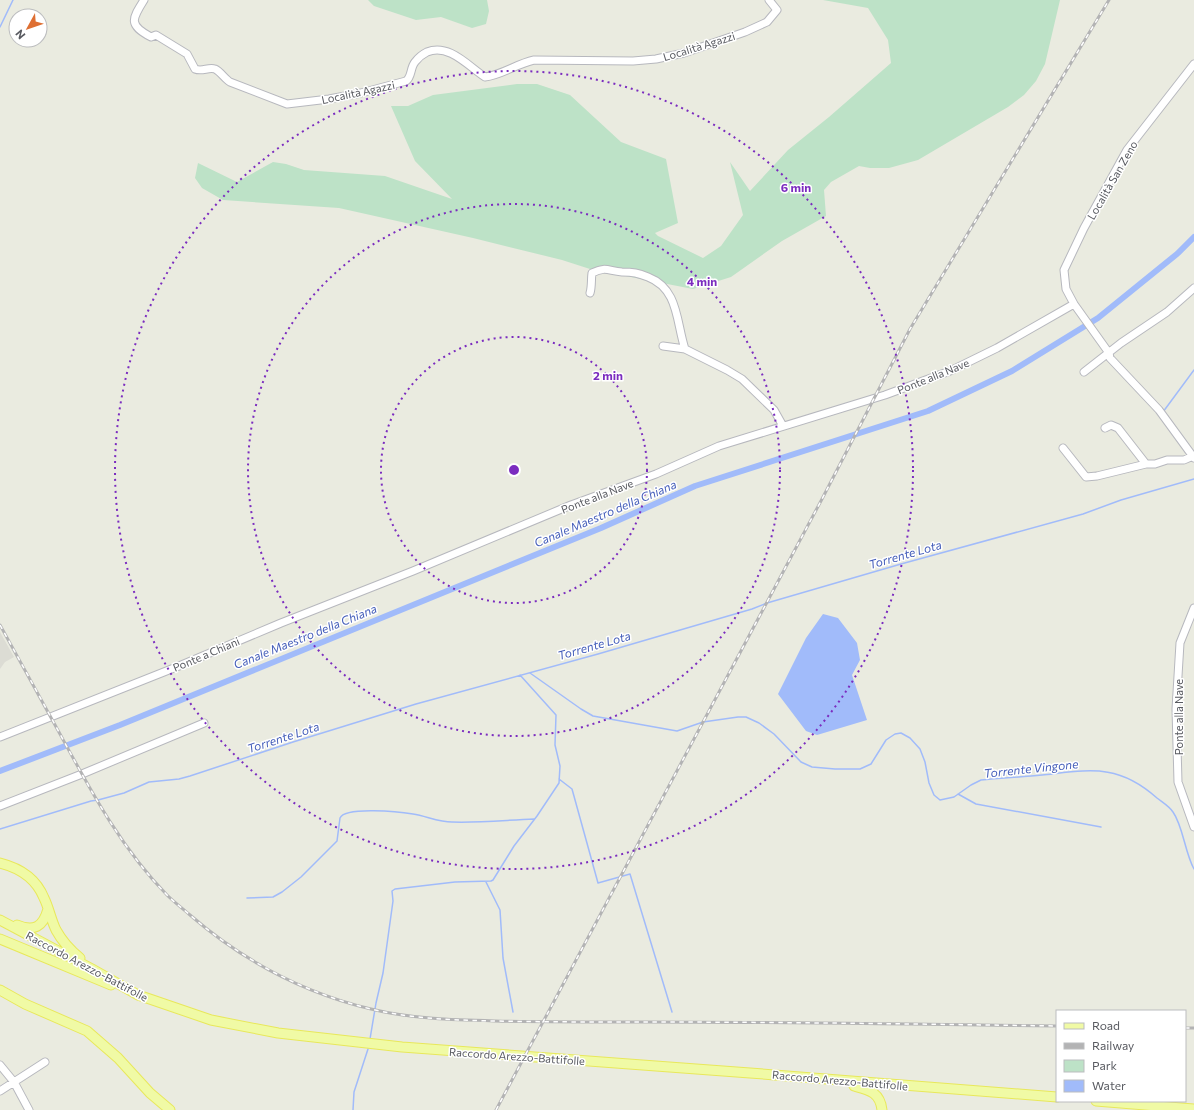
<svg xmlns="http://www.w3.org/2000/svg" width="1194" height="1110" font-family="Commissioner,sans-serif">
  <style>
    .industrial { fill: #dcdcd4 }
    .green { fill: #bde2c7 }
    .water { fill: #a1bbfa }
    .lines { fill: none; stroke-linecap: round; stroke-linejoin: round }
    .stream { stroke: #a1bbfa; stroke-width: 1.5 }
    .canal { stroke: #a1bbfa; stroke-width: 6 }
    .minor-casing { stroke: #b7b8be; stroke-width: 9 }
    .major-casing { stroke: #e8e85b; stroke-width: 11 }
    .minor { stroke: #fff; stroke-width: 7 }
    .major { stroke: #f0faa5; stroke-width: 9 }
    .rail-casing { stroke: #b3b3b4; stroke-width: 3 }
    .rail { stroke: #fff; stroke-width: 1.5; stroke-dasharray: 4.5; stroke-linecap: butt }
    .ring { fill: none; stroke: #7b2cbf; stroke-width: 2; stroke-dasharray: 2 4 }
    .labels { text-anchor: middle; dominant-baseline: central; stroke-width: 3; stroke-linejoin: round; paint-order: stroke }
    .street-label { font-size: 11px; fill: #585a60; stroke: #fff }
    .water-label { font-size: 12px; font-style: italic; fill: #465fba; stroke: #fff }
    .centre { fill: #7b2cbf; stroke: #fff; stroke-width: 2 }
    .ring-label { font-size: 12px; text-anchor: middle; font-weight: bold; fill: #7b2cbf; stroke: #fff; stroke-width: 3; stroke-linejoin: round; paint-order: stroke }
  </style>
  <rect width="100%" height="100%" fill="#eaebe0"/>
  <!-- industrial -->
  <path class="industrial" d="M0,632L14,657L5,662L0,669Z"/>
  <!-- green -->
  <path class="green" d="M368,0H487L489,11L486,24L472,28L441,17L416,20L374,6Z
    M823,0H1060L1045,64L1036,81L1024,95L1008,107L918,160L889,168H870L859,166L831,182L824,190L826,216L782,241L731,277L693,289L590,269L562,260L473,238L339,208L223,200L202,188L195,178L198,163L237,182L273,162L286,164L304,170L385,176L452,199L415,161L391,106H408L433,95L517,84H537L570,95L621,142L666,159L678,223L655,233L658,236L703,258L721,246L743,215L730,162L750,191L788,150L829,117L891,63L888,40L868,8Z"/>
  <!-- water -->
  <path class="water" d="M823,614L838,618L857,643L860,660L852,675L867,720L817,735L806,731L778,694L806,638Z"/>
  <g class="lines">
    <!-- stream -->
    <path class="stream" d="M0,27L13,0
      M1163,412L1194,370
      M530,673L581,709L593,716L677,731L703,722L738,717H746L759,723L774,734L801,762L812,767L835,769H860L871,764L886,740L895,734L901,733L910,738L920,749L925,762L929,783L934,795L940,800L954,797L971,785L981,780C1002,778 1022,777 1042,775C1090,770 1118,763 1157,798C1162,802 1169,806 1173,812C1183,826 1185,853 1194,869
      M559,779L572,789L598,883L630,874L672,1012
      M958,794L976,804L1101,827
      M0,829L91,801L98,800L124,793L149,782L179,779L190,776L293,742L416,704L598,654L752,609L767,603L901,564L1083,514L1121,500L1194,479
      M486,882L500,910L503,958L513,1012
      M247,898L273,897L282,892L301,877L337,841L340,818C345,806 401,812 413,814C426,816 439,822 452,822C479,823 507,820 534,819
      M370,1039L376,1003L383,973L393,901L392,891L395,889L455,882L491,881L493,880L514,846L537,816L559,783L560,766L555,745L556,715L520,675
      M353,1110L354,1092L368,1049"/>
    <!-- canal -->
    <path class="canal" d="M0,771L120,725L601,528L695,486L928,411L1012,371L1098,318L1177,254L1194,237"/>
    <!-- minor casing -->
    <g class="minor-casing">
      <path id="minor" d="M144,0C132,19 128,25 151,37L156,35L187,54L195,69C202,72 208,67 215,69C220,71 225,79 230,82L287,104L329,99L361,93L406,81C412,77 410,68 415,62C418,58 423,54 427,52C449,43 468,66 485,77C502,75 516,64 534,60L633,61L656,59L684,53L745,32L767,22L777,10L769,0
        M1194,64L1127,150L1084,228L1064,270L1066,289L1074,304L1109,353L1110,358L1159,410L1194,458
        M590,293C592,286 591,280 592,273C606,266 608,271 622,272C633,272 638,273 648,277C679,289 676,322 685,349
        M663,346L685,349L727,370L742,379L774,410L783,426
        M1084,372L1121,343L1167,312L1194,288
        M1105,428L1111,425L1118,428L1146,464H1155L1167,460H1184L1193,456
        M1063,448L1086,477L1097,476L1146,464
        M1194,608L1180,643L1176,709L1178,782L1194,827
        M0,737L179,666L281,623L413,571L571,505L656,474L719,446L885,395L950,371L997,348L1074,304
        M0,806L82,774L204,723
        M0,1065L14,1082L29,1110
        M0,1091L45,1062"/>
    </g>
    <!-- major casing -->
    <g class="major-casing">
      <path id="major" d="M0,863C20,868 36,878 44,898C49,908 51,920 56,930C62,941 70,950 80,958
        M0,920L92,969L138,995L211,1020L278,1033L402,1047L750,1073L1057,1097
        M17,925C34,932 43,927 48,909
        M0,939L111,985
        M0,990L25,1004L87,1031L118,1058L150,1093L170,1110
        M854,1086C869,1090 880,1092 882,1110
        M1096,1101L1194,1109"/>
    </g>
    <!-- minor -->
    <use href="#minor" class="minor"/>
    <!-- major -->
    <use href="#major" class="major"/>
    <!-- rail casing -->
    <g class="rail-casing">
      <path id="rail" d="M0,625C20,661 40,697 60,734C91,791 121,848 167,895C174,902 182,908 190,915C242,960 304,993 371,1009C412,1019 454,1020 495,1021C545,1022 595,1022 645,1022C782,1022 920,1024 1057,1026
        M1185,1028H1194
        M496,1110L822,499L910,329L1109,0"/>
    </g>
    <!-- rail -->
    <use href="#rail" class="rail"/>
  </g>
  <!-- distance rings -->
  <g class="ring">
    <circle cx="514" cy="470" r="133"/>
    <circle cx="514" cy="470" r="266"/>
    <circle cx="514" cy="470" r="399"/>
  </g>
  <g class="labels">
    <!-- street labels -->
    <g class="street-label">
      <text transform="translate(699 46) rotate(-17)">Località Agazzi</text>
      <text transform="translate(358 92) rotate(-12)">Località Agazzi</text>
      <text transform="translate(1112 180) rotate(-60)">Località San Zeno</text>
      <text transform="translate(933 376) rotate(-22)">Ponte alla Nave</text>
      <text transform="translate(597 496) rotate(-21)">Ponte alla Nave</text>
      <text transform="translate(206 654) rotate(-23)">Ponte a Chiani</text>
      <text transform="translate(1178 717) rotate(-90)">Ponte alla Nave</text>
      <text transform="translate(87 966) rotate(28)">Raccordo Arezzo-Battifolle</text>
      <text transform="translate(517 1056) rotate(4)">Raccordo Arezzo-Battifolle</text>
      <text transform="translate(840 1080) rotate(5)">Raccordo Arezzo-Battifolle</text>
    </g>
    <!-- water labels -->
    <g class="water-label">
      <text transform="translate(605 513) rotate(-23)">Canale Maestro della Chiana</text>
      <text transform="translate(905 554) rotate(-16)">Torrente Lota</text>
      <text transform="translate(305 636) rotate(-22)">Canale Maestro della Chiana</text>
      <text transform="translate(594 645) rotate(-16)">Torrente Lota</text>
      <text transform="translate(283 737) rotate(-18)">Torrente Lota</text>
      <text transform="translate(1031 768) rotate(-6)">Torrente Vingone</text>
    </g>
  </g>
  <circle cx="514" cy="470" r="6" class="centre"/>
  <g class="ring-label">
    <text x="796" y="192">6 min</text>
    <text x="702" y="286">4 min</text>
    <text x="608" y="380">2 min</text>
  </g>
  <!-- legend -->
  <rect x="1056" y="1010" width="130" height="92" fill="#ffffff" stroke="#bcbdbf"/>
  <rect x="1064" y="1023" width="20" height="6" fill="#f0faa5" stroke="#bcbdbf"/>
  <text x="1092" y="1030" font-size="12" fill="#585a60">Road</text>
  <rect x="1064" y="1043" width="20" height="6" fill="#b3b3b4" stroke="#bcbdbf"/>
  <text x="1092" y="1050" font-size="12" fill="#585a60">Railway</text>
  <rect x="1064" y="1060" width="20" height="12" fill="#bde2c7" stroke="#bcbdbf"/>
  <text x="1092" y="1070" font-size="12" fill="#585a60">Park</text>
  <rect x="1064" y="1080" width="20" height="12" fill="#a1bbfa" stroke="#bcbdbf"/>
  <text x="1092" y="1090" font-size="12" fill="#585a60">Water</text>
  <!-- north arrow -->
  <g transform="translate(28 28) rotate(230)"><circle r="19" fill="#ffffff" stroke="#bcbdbf"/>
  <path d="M0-3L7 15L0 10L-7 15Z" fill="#de6f32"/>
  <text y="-6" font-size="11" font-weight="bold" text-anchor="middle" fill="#585a60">N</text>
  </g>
</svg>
